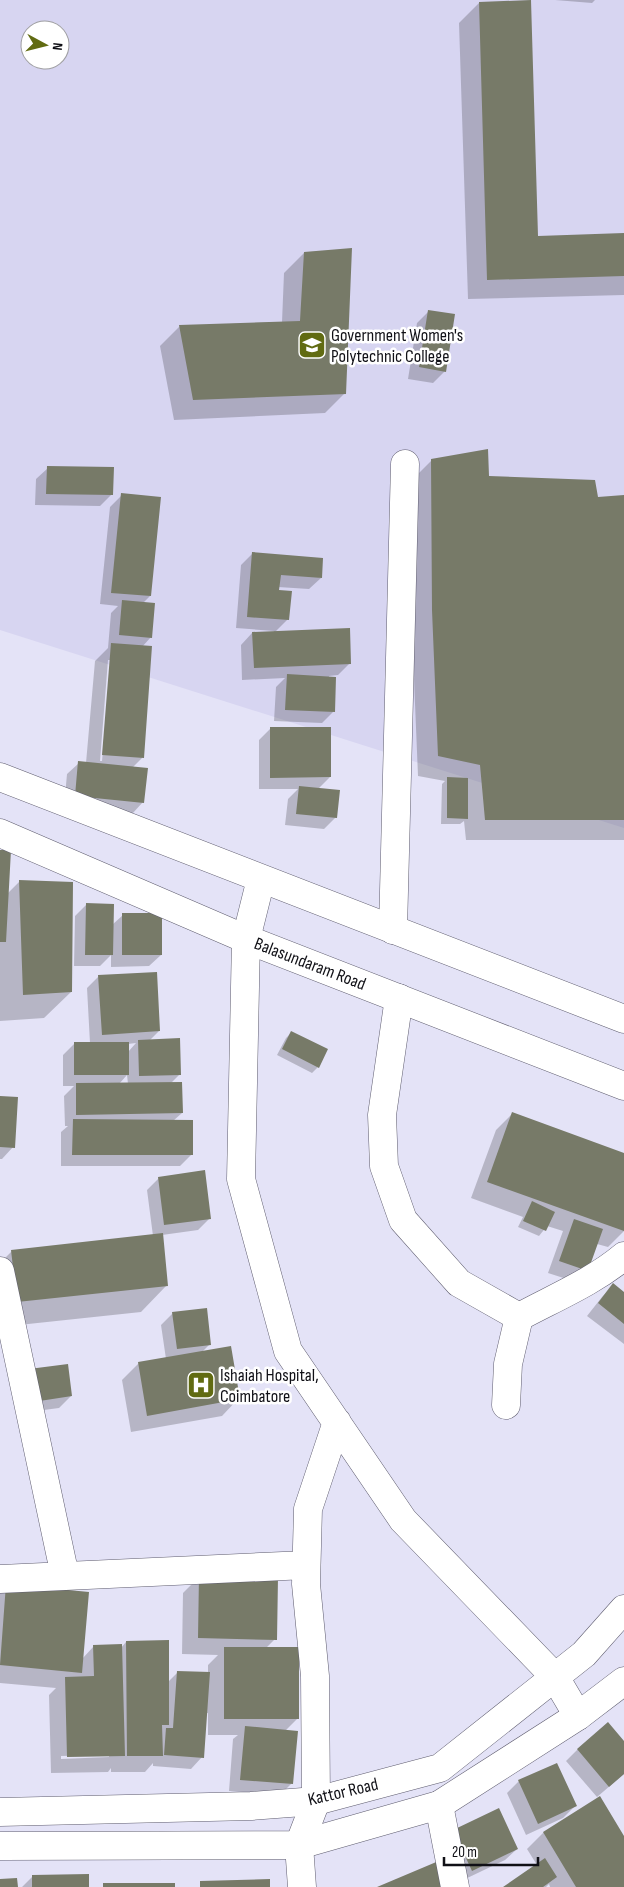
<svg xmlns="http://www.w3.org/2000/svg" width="624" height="1887" font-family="'Sofia Sans Condensed',sans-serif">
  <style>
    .built { fill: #d7d5f1; fill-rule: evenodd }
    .shadow { fill: #0003; fill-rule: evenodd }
    .building { fill: #777a68 }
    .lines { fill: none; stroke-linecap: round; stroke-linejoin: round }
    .minor-casing { stroke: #5f5d6f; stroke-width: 29 }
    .major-casing { stroke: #5f5d6f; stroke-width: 29 }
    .minor { stroke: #fff; stroke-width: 28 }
    .major { stroke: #fff; stroke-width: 28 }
    .labels { text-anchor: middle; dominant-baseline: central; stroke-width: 5; stroke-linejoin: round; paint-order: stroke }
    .poi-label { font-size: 18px; fill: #101016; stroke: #fff; text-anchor: start }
    .street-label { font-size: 18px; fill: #101016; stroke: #fff }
  </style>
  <rect width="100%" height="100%" fill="#e4e3f7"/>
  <!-- built -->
  <path class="built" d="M0,0H624V828L0,630ZM30,30H60V60H30Z"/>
  <!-- shadow -->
  <path class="shadow" d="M555,0H595L592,3Z
    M479,3L536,237L624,234V295L468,299L459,23Z
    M304,253L345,393L325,413L174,420L160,346L180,326L282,322L284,273Z
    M429,311L445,371L433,383L408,379L417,323Z
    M432,460L488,477L596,499L624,496V840H466L464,821L460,824H441L442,784L445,781L418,776L412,631V480Z
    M48,468L112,494L100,506L35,505L36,479Z
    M122,495L150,596L143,603L151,637L142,647V758L132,768L143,802L132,814L64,807L67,774L79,763H86L95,661L108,648L111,613L118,606L100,604L110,507ZM108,660H111L102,761H100Z
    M253,553L321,578L309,589L278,587V591L288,619L275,632L350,663L338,675L329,676L333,712L322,723L274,721L276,687L285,678L242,680L241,645L252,633L274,632V631L236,628L241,565Z
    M270,729L330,777L318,789L336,817L324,829L285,825L288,799L298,789H259V740Z
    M0,851L8,893L20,881L71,992L44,1018L0,1021Z
    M87,904L112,925L123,915L161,955L149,966L111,967V955L100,966H74L75,916Z
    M99,976L159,1031L149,1041L180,1074L171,1083L182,1113L173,1121L192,1154L180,1166H61V1132L68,1126H65L64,1096L74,1086H63V1055L75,1043H90L87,988ZM136,1043L128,1052V1044ZM127,1075L128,1084H119Z
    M292,1032L318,1067L312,1073L277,1055L286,1038Z
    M0,1097L13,1147L2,1159H0Z
    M512,1114L624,1154V1231L608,1247L597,1244L576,1282L548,1273L563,1231L547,1226L539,1236L518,1227L523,1217L471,1198L496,1130Z
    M159,1178L210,1218L198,1230L162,1235L167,1285L141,1312L0,1327V1263L12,1251L153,1236L147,1190Z
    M613,1285L624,1294V1344L587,1316L602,1297Z
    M173,1313L210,1344L202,1352L238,1399L222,1416L131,1432L122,1380L139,1363L166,1359L161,1325Z
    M18,1382L71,1396L59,1408L21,1413Z
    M200,1576L275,1639L266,1648L298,1718L285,1731L292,1783L280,1795L229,1791L233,1739L238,1735H208V1713H206L202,1757L191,1769L153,1766V1763L145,1772H111V1768L108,1772L51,1773L49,1695L56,1688L0,1683V1592L6,1586L82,1659L94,1646L121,1648L126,1642L168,1682L178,1672L208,1674V1665L218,1655L182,1654L183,1593ZM109,1755V1757L61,1759V1756Z
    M624,1743V1774L597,1797L566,1761L578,1749Z
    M519,1781L575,1806L563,1818L526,1835L507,1793Z
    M599,1798L624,1838V1887H550L549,1884L546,1887H505L537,1865L527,1849L543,1833Z
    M442,1843L517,1849L505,1860L461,1881Z
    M33,1876L88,1887H22Z"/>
  <!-- building -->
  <path class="building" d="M531,0L538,236L624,233V276L487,280L479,2Z
    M352,248L346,394L193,400L179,325L300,321L304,252Z
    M428,310L455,314L446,372L419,367Z
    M488,449L489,476L595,480L598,497L624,495V820H485L480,765L438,756L432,610L431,459Z
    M47,466L114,467L113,495L46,494Z
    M121,493L161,497L151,596L111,593Z
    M252,552L323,558L322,578L281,575L279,590L292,591L289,620L247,617Z
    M122,600L155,603L152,638L119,635Z
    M350,628L351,664L254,668L252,632Z
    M111,643L152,646L144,758L102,755Z
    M287,674L336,677L335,712L285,710Z
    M270,727H331V777L270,778Z
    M78,761L148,768L144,803L75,796Z
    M447,777L468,778V819L447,818Z
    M299,786L340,790L337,818L296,814Z
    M0,850H11L6,942H0Z
    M19,880L73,882L72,992L23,995Z
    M86,903L114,904L113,955H85Z
    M122,913H162V955H122Z
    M157,972L160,1031L102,1035L98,975Z
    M291,1031L328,1049L319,1068L282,1049Z
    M180,1038L181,1075L139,1076L138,1040Z
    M74,1042H129V1075H74Z
    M182,1082L183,1113L76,1115V1083Z
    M0,1096L18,1097L15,1148L0,1147Z
    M512,1112L624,1153V1231L487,1182Z
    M73,1119L193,1120V1155H72Z
    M205,1170L211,1219L164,1225L158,1177Z
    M532,1201L555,1212L546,1231L523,1221Z
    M574,1219L603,1229L588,1271L559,1261Z
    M163,1233L168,1286L17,1302L11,1250Z
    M613,1283L624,1292V1324L598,1303Z
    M207,1308L211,1345L177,1349L172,1312Z
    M231,1346L240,1399L147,1416L138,1362Z
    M68,1364L72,1396L33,1402L29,1369Z
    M199,1575L278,1577L277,1640L198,1638Z
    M6,1584L89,1592L82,1673L0,1665Z
    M169,1640V1725H162L163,1756H127L126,1641Z
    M122,1644L125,1756L67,1757L65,1677L94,1676L93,1645Z
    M224,1647H299V1719H224Z
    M177,1671L210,1672L204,1758L164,1755L166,1728H173Z
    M608,1722L624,1741V1774L609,1787L577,1749Z
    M245,1726L298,1731L293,1784L240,1780Z
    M557,1763L577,1806L538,1824L518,1780Z
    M600,1796L624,1836V1887H576L543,1832Z
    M499,1808L518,1849L472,1871L453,1830Z
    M545,1858L557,1877L543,1887H503Z
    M441,1860L446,1887H377Z
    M89,1874V1887H32V1875Z
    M17,1878L18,1887H0V1879Z
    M270,1879V1887H200V1881Z
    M103,1883H175V1887H103Z"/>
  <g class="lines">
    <!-- minor casing -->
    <g class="minor-casing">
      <path id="minor" d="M261,879L246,939L241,1179L288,1351L403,1520L555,1677L578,1716
        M393,930L405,464
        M399,998L382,1115L384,1166L403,1220L459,1283L519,1317
        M0,1271L65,1576
        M506,1405L508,1364L519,1317C554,1298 593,1282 624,1256
        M0,1579L306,1565
        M439,1805L455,1887
        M302,1887L299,1845L316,1801L315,1676L306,1584L308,1509L337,1422"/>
    </g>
    <!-- major casing -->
    <g class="major-casing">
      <path id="major" d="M0,777L624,1019
        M0,833L246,939L624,1086
        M0,1812L251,1806L316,1801L440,1768L584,1654L624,1609
        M0,1846L299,1845L439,1805L578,1716L624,1681"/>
    </g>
    <!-- minor -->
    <use href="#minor" class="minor"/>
    <!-- major -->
    <use href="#major" class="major"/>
  </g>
  <!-- icons -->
  <defs>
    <g id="university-square" transform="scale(1.4375)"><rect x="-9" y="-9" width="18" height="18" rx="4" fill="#616b12" stroke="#fff"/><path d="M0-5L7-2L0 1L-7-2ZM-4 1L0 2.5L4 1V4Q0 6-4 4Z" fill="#fff"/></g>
    <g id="hospital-square" transform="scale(1.4375)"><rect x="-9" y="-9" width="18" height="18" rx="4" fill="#616b12" stroke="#fff"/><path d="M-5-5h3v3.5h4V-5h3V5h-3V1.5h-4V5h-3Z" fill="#fff"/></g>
  </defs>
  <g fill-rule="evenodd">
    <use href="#university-square" x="312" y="345"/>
    <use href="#hospital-square" x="201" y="1385"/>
  </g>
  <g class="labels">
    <!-- poi labels -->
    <g class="poi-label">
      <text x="331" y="335">Government Women's<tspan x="331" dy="21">Polytechnic College</tspan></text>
      <text x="220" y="1375">Ishaiah Hospital,<tspan x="220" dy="21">Coimbatore</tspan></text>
    </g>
    <!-- street labels -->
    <g class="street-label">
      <text transform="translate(310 964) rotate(21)">Balasundaram Road</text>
      <text transform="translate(343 1792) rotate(-13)">Kattor Road</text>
    </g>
  </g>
  <!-- north arrow -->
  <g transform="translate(45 45) rotate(97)"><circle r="24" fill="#ffffff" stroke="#9f9fa2"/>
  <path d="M0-4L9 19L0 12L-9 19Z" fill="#616b12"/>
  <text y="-8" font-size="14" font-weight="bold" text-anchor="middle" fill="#101016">N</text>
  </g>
  <!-- scale -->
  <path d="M444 1857v8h94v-8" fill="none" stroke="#101016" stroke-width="2.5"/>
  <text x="452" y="1857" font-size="15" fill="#101016" stroke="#ffffff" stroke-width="4" paint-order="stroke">20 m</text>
</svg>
